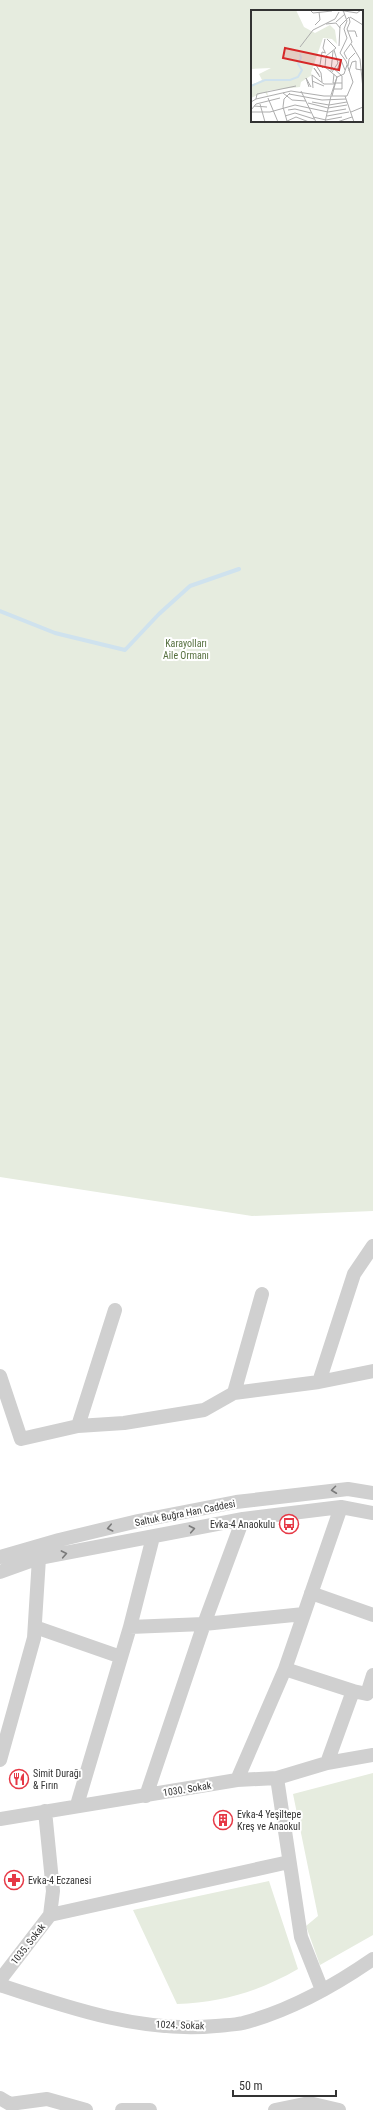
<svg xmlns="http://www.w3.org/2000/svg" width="373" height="2110" font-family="'Roboto Condensed',sans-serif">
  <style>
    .green { fill: #e6ecdf; fill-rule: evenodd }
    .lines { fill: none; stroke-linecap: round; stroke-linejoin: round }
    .stream { stroke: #cfe2ee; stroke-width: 4 }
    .minor { stroke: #d0d0d0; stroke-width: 14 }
    .oneway { stroke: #7a7a7a }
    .labels { text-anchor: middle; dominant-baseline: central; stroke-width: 4; stroke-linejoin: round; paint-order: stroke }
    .park-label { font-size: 10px; fill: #56703f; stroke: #fff }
    .street-label { font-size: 10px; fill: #333; stroke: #fff }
    .poi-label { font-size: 10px; fill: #333; stroke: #fff; text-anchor: start }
    .inset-river { fill: none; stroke: #cfe2ee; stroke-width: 2 }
    .inset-road { fill: none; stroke: #adadad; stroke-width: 1 }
    .view { fill: #d62828; fill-opacity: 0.15; stroke: #d62828; stroke-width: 2 }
    .inset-edge { fill: none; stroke: #333; stroke-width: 2 }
  </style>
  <rect width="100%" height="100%" fill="#fff"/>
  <!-- green -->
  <path class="green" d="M0,0H373V1211L252,1216L0,1177ZM252,11H362V121H252Z
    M373,1773V1935L320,1965L306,1926L318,1916L293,1794Z
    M269,1881L298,1969C258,1992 222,2002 177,2004L133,1910Z"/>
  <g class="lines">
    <!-- stream -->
    <path class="stream" d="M0,611L55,633L125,650L159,614L190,586L239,569"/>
    <!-- minor -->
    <path class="minor" d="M0,1376L21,1439L78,1426L124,1423L204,1410L234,1393L319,1382L373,1371
      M319,1382L354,1274L373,1246
      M234,1393L262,1294
      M78,1426L115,1310
      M0,1557L59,1540L138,1521L236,1502L348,1489L373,1493
      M0,1572L39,1558L243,1519L341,1507L373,1513
      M311,1593L373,1615
      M35,1627L121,1657
      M130,1627L153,1537
      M285,1669L353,1691
      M0,1760L34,1638L39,1558
      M327,1763L353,1691L367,1694L373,1675
      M277,1778L301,1937L322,1990
      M237,1780L285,1669L341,1507
      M146,1796L204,1624L304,1614
      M77,1805L130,1627L204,1624L243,1519
      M0,1819L237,1780L277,1778L327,1763L373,1755
      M50,1915L289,1862
      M0,1980L50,1915L53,1891L45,1811
      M0,1985C69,2008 142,2033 216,2026C225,2025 234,2025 243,2023C289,2011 334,1986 373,1959
      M0,2098L10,2104L47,2099L86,2110
      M122,2110H150
      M275,2110L309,2103L339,2110"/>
  </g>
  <!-- one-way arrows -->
  <defs><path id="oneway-chevron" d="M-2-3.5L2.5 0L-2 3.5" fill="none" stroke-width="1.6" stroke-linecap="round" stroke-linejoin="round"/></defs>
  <g class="oneway">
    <use href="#oneway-chevron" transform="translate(334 1490) rotate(173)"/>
    <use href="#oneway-chevron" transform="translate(110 1528) rotate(167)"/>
    <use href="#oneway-chevron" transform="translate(192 1529) rotate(-11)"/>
    <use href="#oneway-chevron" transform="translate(64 1554) rotate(-11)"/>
  </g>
  <!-- icons -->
  <defs>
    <g id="bus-ring" transform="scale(1)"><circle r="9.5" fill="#fff" stroke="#e63946" stroke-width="1.5"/><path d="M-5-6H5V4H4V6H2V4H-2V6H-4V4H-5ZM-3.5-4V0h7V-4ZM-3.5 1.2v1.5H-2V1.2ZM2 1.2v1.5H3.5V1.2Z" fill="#e63946"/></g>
    <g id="restaurant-ring" transform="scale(1)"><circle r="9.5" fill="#fff" stroke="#e63946" stroke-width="1.5"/><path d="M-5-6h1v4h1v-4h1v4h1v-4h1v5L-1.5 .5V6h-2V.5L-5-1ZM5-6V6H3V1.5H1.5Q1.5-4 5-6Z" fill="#e63946"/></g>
    <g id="building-ring" transform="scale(1)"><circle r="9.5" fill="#fff" stroke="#e63946" stroke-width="1.5"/><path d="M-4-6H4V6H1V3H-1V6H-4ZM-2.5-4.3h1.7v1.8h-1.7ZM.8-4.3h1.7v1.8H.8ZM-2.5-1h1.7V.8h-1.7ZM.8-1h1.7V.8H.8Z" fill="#e63946"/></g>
    <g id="pharmacy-ring" transform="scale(1)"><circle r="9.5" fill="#fff" stroke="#e63946" stroke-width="1.5"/><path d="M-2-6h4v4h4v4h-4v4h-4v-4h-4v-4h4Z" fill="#e63946"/></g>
  </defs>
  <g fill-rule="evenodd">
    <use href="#bus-ring" x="289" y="1524"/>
    <use href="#restaurant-ring" x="19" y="1779"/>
    <use href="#building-ring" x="223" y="1820"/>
    <use href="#pharmacy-ring" x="14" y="1880"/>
  </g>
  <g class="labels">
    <!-- park labels -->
    <g class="park-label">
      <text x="186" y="643">Karayolları<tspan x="186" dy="12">Aile Ormanı</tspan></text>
    </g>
    <!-- street labels -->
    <g class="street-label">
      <text transform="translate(185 1513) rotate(-11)">Saltuk Buğra Han Caddesi</text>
      <text transform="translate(187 1789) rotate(-9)">1030. Sokak</text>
      <text transform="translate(28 1944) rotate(-52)">1035. Sokak</text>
      <text transform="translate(180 2025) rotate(2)">1024. Sokak</text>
    </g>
    <!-- poi labels -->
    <g class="poi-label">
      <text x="275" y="1524" text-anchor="end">Evka-4 Anaokulu</text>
      <text x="33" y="1773">Simit Durağı<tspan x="33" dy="12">&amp; Fırın</tspan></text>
      <text x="237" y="1814">Evka-4 Yeşiltepe<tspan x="237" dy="12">Kreş ve Anaokul</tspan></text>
      <text x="28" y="1880">Evka-4 Eczanesi</text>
    </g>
  </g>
  <!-- overview -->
  <g transform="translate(251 10)">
    <rect width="112" height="112" fill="#fff"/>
    <path d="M0,0H45L53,17L64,23L79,15L84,20L86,34L81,29L72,28L60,63L61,65L50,72L49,77L22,80L16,81L17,87L14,82L0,88V75L11,70L8,64L20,58L0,59Z" fill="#e6ecdf"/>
    <path class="inset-river" d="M0,76L14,70H39L47,67L51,60L47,54L50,48L49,44"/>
    <path class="inset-road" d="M59,0L62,3L81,1M87,0L106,3L110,0M92,0L96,11L93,19L96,28L89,43L95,51L102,72L96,86M99,7L112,15M85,12L94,4M75,14L85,13L89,18M64,15L69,10L68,2M97,21H104L106,27M76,29L85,38L75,46L74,57L86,67L93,64L96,55M100,34L109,49L112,79M88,36L89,16L98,7L99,12L96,19L101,32L93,43L96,49M49,37L62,20L84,9L88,2M74,42L72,38L74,29M65,55L70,63L71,72M97,56L98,49L104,43M81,57L91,66V79H82M72,58L69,55L71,42L75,43M86,60L90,50L94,60M80,61L82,41M98,61L101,52L105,51V59L111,60M81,62L87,53L83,40M83,64L82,73H91M68,65L63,58L69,67M61,71L73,76M58,77L55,68L60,77M62,78L61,65L73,74H84M50,81L65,112M32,83L41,90L55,91M38,84L71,90L95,89M80,85L86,67L81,86M94,86L103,112M17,88L27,112M5,89L6,84L45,76M0,92L5,89L40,81L73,86H96M61,92L78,95L96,92M57,93L77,98L96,95M9,94L14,112M3,96L16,97M0,100L5,94L29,88M37,100L44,99L60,103M0,102H19L44,95L77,102L95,99M100,102L112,97M34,106L44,103L63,109M76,106L98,102M62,107L75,110L91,107M36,111L32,97L33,89L39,83M34,112L45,107L58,112M74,112L80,86M86,112L101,107"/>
    <path class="view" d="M34,38L90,50L88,60L32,48Z"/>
    <rect width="112" height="112" class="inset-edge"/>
  </g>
  <!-- scale -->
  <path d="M233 2090v6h103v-6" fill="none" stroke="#333333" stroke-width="2"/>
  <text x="239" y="2090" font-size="12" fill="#333333" stroke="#ffffff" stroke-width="3" paint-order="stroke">50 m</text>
</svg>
